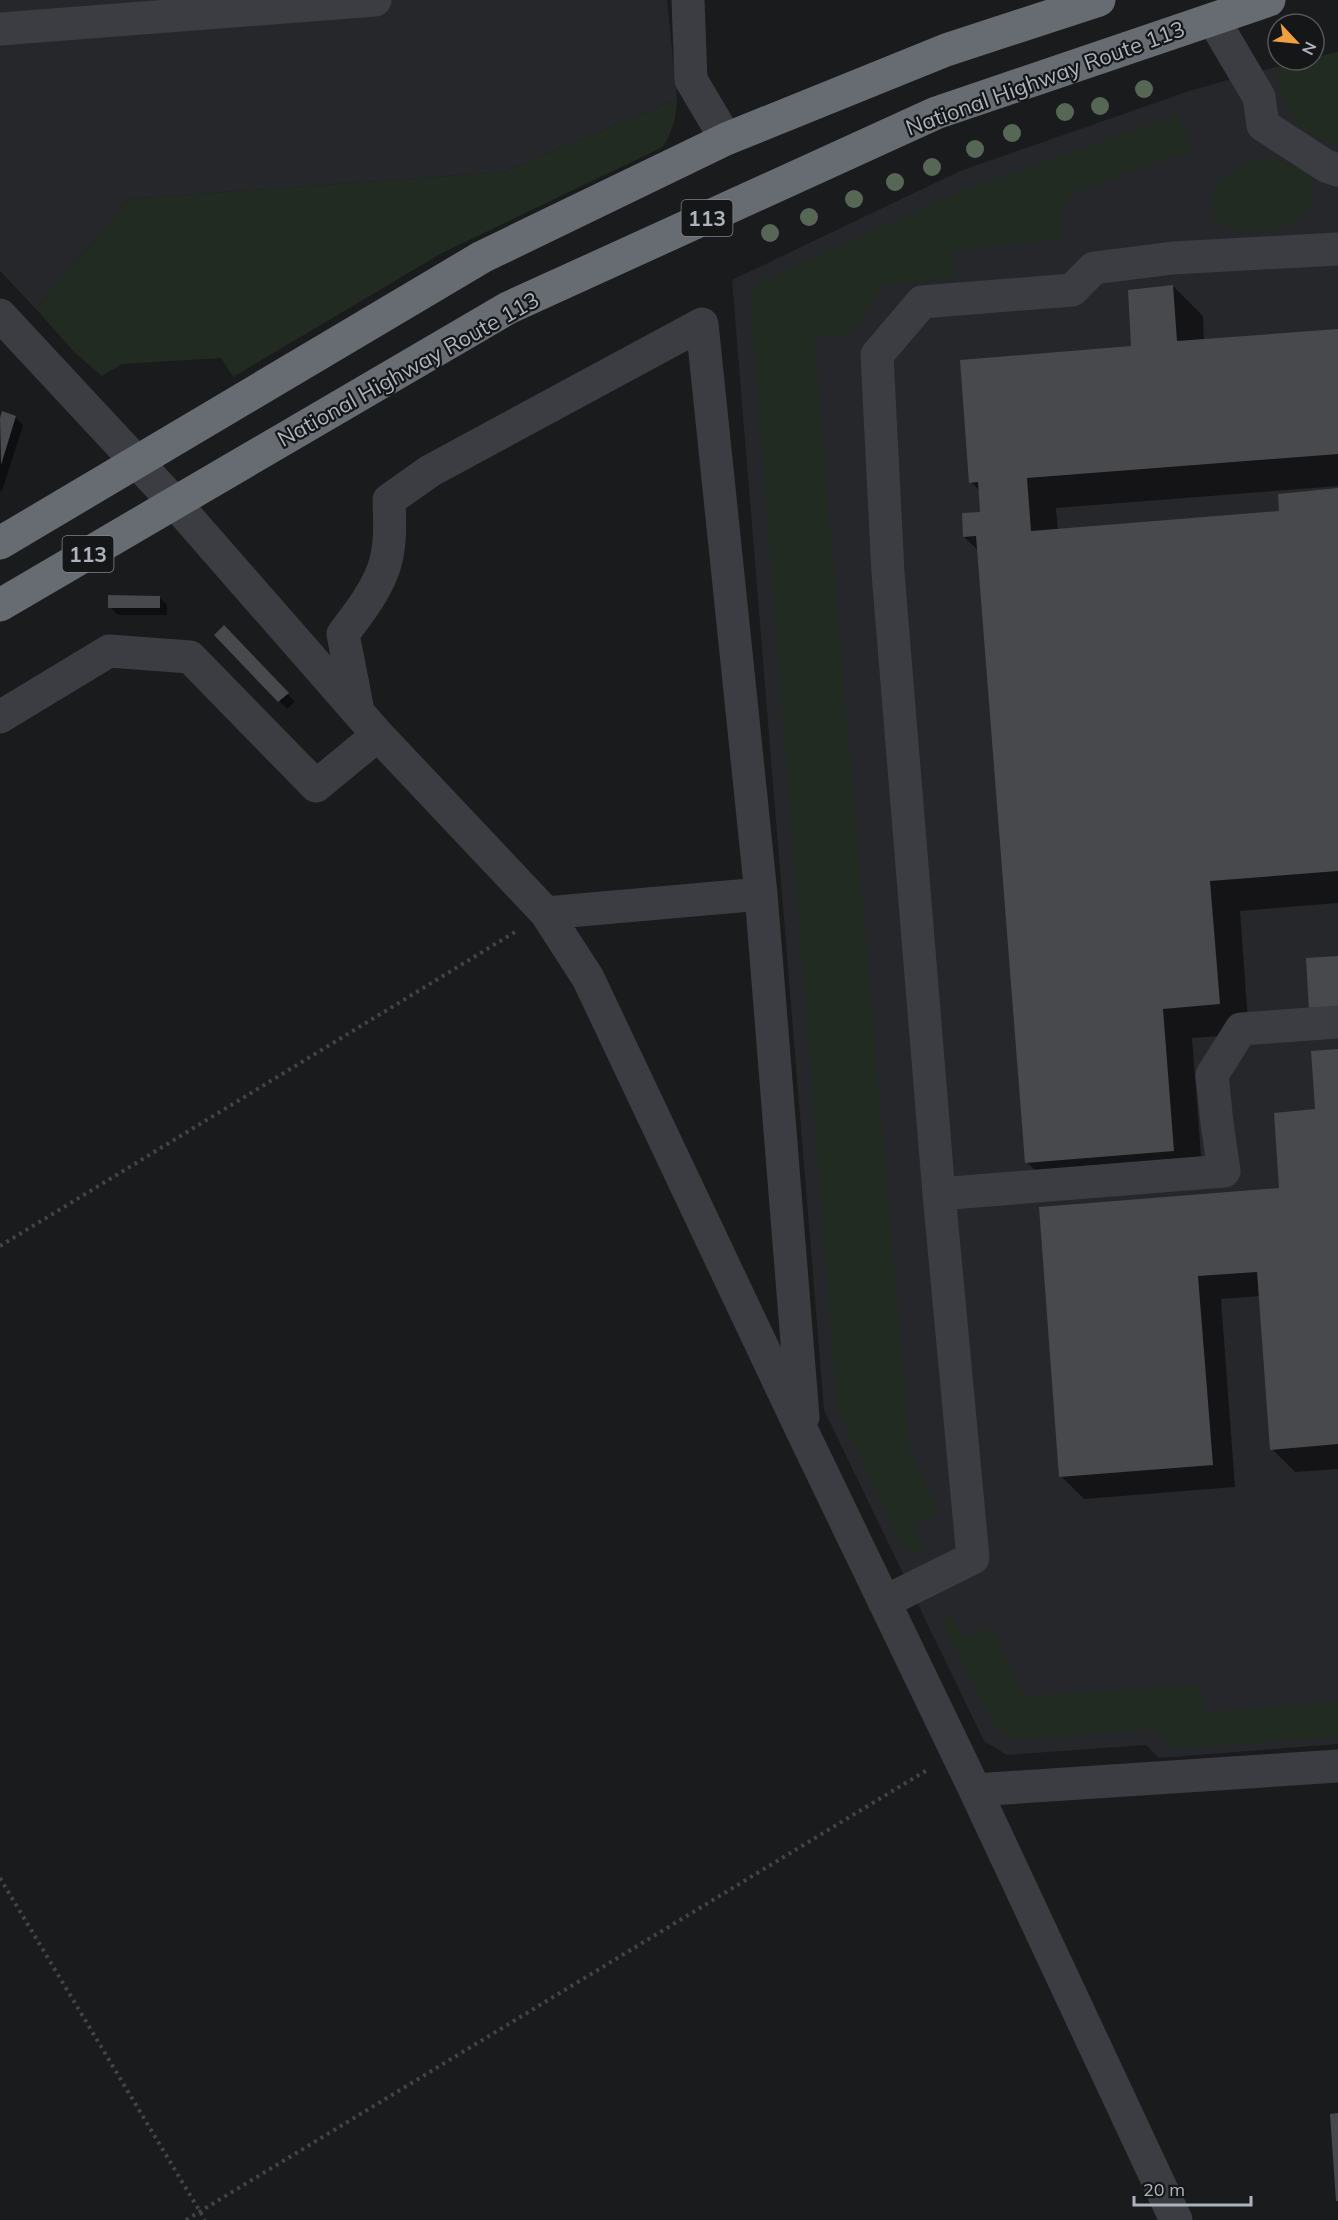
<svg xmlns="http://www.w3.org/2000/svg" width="1338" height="2220" font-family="Mulish,sans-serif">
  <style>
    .built { fill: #26272a }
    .green { fill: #222b22 }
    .shadow { fill: #0007 }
    .building { fill: #47494d }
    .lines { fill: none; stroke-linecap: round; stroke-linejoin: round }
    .path { stroke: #414449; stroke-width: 4; stroke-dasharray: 3 4.5; stroke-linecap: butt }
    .minor { stroke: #3b3d42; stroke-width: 33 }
    .highway { stroke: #676c72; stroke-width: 33 }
    .tree { fill: #566756 }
    .labels { text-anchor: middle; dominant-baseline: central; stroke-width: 4.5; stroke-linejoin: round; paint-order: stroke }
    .shield { fill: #151618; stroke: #7f848b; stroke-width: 1.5 }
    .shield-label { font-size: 21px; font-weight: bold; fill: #adb3bc }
    .street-label { font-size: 22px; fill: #adb3bc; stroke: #151618 }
  </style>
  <rect width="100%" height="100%" fill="#1a1b1d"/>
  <!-- built -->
  <path class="built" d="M0,0H667L677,99L504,172L129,199L36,309L0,271Z
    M1338,52V1744L1159,1758L1146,1745L1007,1755L984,1741L824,1410L732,280L960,171L1192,90L1268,69L1314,60V58Z"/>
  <!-- green -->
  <path class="green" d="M1338,52V144C1294,136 1284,107 1276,67L1314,60V58Z
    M677,99C676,118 673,130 663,147L442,253L233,377L221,358L122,364L102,376L76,354L36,309L129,199L504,172Z
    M1179,114L1191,150L1072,193L1062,211V239L952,251L954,278L883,286L850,334L814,337L910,1450L939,1514L912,1524L925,1554L904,1550L837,1408L750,299L758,283L962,191Z
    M1270,158C1282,162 1299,164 1308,175C1314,182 1313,188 1312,197C1308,229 1260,236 1234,229C1227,227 1220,223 1214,218L1210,197L1220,180L1243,163Z
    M950,1611L964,1637L991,1627L1024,1696L1201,1685L1204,1712L1338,1702V1737L1175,1749L1154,1729L1016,1740L995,1727L943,1624Z"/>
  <!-- shadow -->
  <path class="shadow" d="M1173,286L1203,316L1204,341L1338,331V486L1056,508L1058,531L1280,513L1338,489V903L1240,911L1249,1034L1192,1038L1203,1181L1057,1193L1027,1162L979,551L964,537L981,513L980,491L971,482L1133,347Z
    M3,413L15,417L23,425L2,491L0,490V424Z
    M159,597L167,605V615H118L110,607Z
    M224,628L295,702L287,709L217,635Z
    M1338,1050V1469L1295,1472L1272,1449L1261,1296L1221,1299L1235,1487L1084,1499L1061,1476L1041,1209L1280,1189L1317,1111Z"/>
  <!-- building -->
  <path class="building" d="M1173,285L1177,341L1338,329V454L1027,478L1031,531L1279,511L1278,494L1338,488V871L1210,881L1220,1004L1163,1009L1174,1151L1025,1163L976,536L963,537L962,513L980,512L978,482L969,483L960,360L1131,346L1128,290Z
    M2,411L16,416L1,465L0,418Z
    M108,595L160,596V608H108Z
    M224,625L289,693L278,702L214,635Z
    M1338,956V1009L1309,1011L1306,958Z
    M1338,1049V1444L1270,1450L1257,1272L1198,1276L1213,1465L1059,1477L1039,1207L1279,1188L1274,1113L1315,1109L1311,1051Z
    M1338,2113V2201H1336L1330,2114Z"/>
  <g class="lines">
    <!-- path -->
    <path class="path" d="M0,1246L515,932
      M0,1878L205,2220
      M186,2220L927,1770"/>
    <!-- minor -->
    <path class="minor" d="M688,0L691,80L726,139
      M1213,19L1259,97L1263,125L1326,166L1338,170
      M0,29L375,0
      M0,315L175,503L378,735L546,913L588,978L805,1437L975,1790L1176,2220
      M358,711L343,634C358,614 374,594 383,570C391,549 390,523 389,500L430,471L702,324L761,894L803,1417
      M0,717L109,651L190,657L316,786L378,735
      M546,913L761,894
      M939,1194L1224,1171L1217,1123L1212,1075L1241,1029L1338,1022
      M884,1602L973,1558L939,1194L888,573L877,355L922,302L1072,290L1094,268L1173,258L1338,249
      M975,1790L1338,1766"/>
    <!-- highway -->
    <path class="highway" d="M0,543L482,257L726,139L946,50L1099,0
      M0,605L508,308L936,113L1269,0"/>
  </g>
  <!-- trees -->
  <g class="tree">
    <circle cx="1144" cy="89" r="9"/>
    <circle cx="1100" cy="106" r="9"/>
    <circle cx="1065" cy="112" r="9"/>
    <circle cx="1012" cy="133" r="9"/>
    <circle cx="975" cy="149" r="9"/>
    <circle cx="932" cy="167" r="9"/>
    <circle cx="895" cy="182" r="9"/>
    <circle cx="854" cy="199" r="9"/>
    <circle cx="809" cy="217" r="9"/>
    <circle cx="770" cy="233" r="9"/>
  </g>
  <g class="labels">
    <!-- shield labels -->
    <g class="shield">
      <rect x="681.5" y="200" width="51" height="36" rx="4.5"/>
      <rect x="62.5" y="536" width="51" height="36" rx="4.5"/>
    </g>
    <g class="shield-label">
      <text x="707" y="218">113</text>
      <text x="88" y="554">113</text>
    </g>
    <!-- street labels -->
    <g class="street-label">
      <text transform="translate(1045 78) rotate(-20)">National Highway Route 113</text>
      <text transform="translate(408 369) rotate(-29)">National Highway Route 113</text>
    </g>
  </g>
  <!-- north arrow -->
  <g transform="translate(1296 42) rotate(116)"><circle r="28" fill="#151618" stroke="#52555a" stroke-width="1.5"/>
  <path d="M0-4.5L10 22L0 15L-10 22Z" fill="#efa040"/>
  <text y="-9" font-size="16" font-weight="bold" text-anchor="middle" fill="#adb3bc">N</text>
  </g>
  <!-- scale -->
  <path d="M1134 2196v9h117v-9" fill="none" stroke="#adb3bc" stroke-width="3"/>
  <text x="1143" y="2196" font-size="18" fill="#adb3bc" stroke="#151618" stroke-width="4.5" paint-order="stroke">20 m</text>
</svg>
